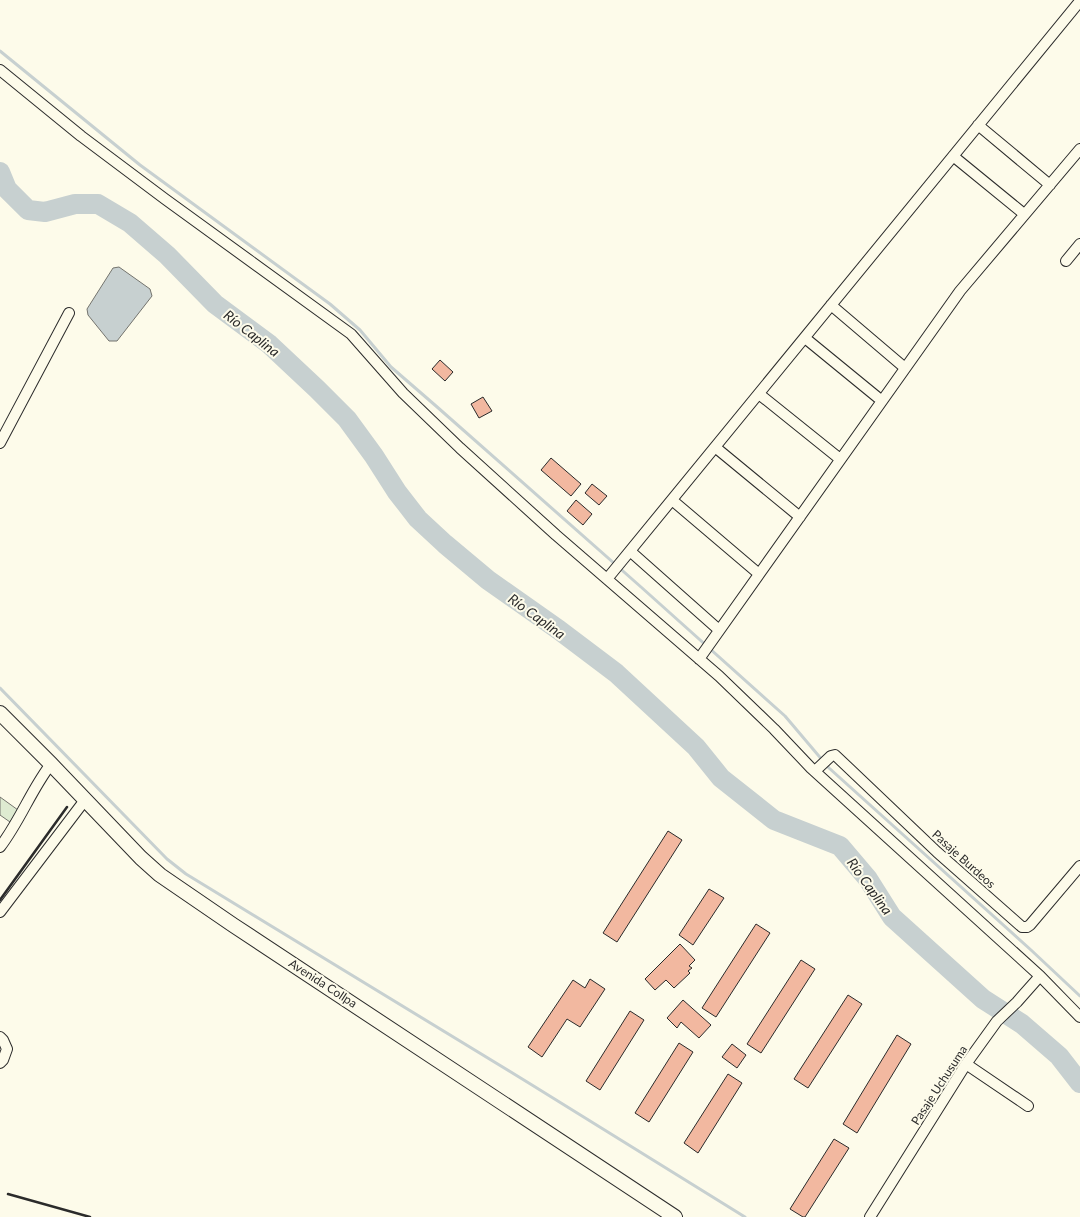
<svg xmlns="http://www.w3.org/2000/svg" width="1080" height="1217" font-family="Lato,sans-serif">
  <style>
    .green { fill: #deebd1; stroke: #74746e }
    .water { fill: #c7d0d0; stroke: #74746e }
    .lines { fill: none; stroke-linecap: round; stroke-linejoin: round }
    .stream { stroke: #c7d0d0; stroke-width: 3 }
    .river { stroke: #c7d0d0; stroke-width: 20 }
    .building { fill: #f2b8a0; stroke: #2b2b2b }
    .minor-casing { stroke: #2b2b2b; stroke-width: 12 }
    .secondary-casing { stroke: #2b2b2b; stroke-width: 16 }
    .minor { stroke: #fdfbea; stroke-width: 10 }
    .secondary { stroke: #fdfbea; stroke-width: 14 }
    .wall { stroke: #2b2b2b; stroke-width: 2.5 }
    .labels { text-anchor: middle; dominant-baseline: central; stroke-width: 4; stroke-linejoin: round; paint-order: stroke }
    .street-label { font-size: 12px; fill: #2b2b2b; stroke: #fdfbea }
    .water-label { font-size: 14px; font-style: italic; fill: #2b2b2b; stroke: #fdfbea }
  </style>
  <rect width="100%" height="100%" fill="#fdfbea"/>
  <!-- green -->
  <path class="green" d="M0,797L18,810L10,822L0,815Z"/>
  <!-- water -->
  <path class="water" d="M119,267L150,289L152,296L117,341H109L88,315L87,309L113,268Z"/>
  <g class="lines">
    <!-- stream -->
    <path class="stream" d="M0,51L140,165L330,304L360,330L391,367L436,406L641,587L785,716L829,768L1031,950L1080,996
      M0,688L167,859L186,874L532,1085L745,1217"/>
    <!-- river -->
    <path class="river" d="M0,172L7,189L28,210L45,212L75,204H98L130,223L167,255L215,304L269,344L317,389L347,419L374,456L397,492L418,519L445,544L488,580L559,630L616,673L696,747L721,778L774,820L840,846L868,879L892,917L983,999L1022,1024L1059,1056L1080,1083"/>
  </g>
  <!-- building -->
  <path class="building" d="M440,360L453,372L445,381L432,369Z
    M483,397L492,411L479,418L471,404Z
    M551,458L581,484L571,496L541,470Z
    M592,484L607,496L599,505L585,493Z
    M576,500L592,514L583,525L567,511Z
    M668,831L682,840L617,942L603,933Z
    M709,889L724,898L693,945L679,935Z
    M756,924L770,933L716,1017L702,1008Z
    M680,944L695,960L689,966L692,968L688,971L690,973L674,988L666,980L655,990L645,979Z
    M801,960L815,969L761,1053L747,1044Z
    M590,979L605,989L580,1027L567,1019L542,1057L528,1047L573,980L585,988Z
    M848,995L862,1004L808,1088L794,1079Z
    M683,1000L711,1025L699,1038L681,1022L677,1028L667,1018Z
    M630,1011L644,1020L600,1090L586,1081Z
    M897,1035L911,1044L857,1133L843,1124Z
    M679,1043L693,1052L649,1122L635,1113Z
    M732,1044L746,1055L737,1068L722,1057Z
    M728,1074L742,1083L698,1153L684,1143Z
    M834,1139L849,1148L805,1217H803L790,1209Z"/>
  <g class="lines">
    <!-- minor casing -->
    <g class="minor-casing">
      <path id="minor" d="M0,70L81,136L165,199L351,334L403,393L460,448L556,535L719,676L774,729L811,768L1040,976L1080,1017
        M978,125L1050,185
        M953,156L1024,214
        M1066,261L1080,244
        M831,305L905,368
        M805,338L882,401
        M759,394L840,459
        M0,443L69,313
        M715,447L800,517
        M672,500L759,574
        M630,551L719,630
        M607,579L1080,1
        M699,659L960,291L1080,149
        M815,771L831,756L835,755L937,852L1022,927H1027L1030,925L1080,866
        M0,847C20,821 31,790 51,764
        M0,912L85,800
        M0,1037L3,1040L7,1049L3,1060L0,1063
        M966,1064L1028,1106
        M870,1217L966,1064L997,1021L1017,1002L1040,976"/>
    </g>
    <!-- secondary casing -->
    <g class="secondary-casing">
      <path id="secondary" d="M0,713L51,764L141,858L160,875L233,925L675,1217"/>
    </g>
    <!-- minor -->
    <use href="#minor" class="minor"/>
    <!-- secondary -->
    <use href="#secondary" class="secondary"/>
    <!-- wall -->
    <path class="wall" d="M0,900L67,807
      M8,1194L90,1217"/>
  </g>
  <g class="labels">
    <!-- street labels -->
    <g class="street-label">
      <text transform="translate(964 859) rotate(42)">Pasaje Burdeos</text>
      <text transform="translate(323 983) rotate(33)">Avenida Collpa</text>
      <text transform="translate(939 1085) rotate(-57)">Pasaje Uchusuma</text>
    </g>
    <!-- water labels -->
    <g class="water-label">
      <text transform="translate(252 333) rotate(38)">Río Caplina</text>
      <text transform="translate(537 616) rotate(36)">Río Caplina</text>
      <text transform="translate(870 886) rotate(54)">Río Caplina</text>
    </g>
  </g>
</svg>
